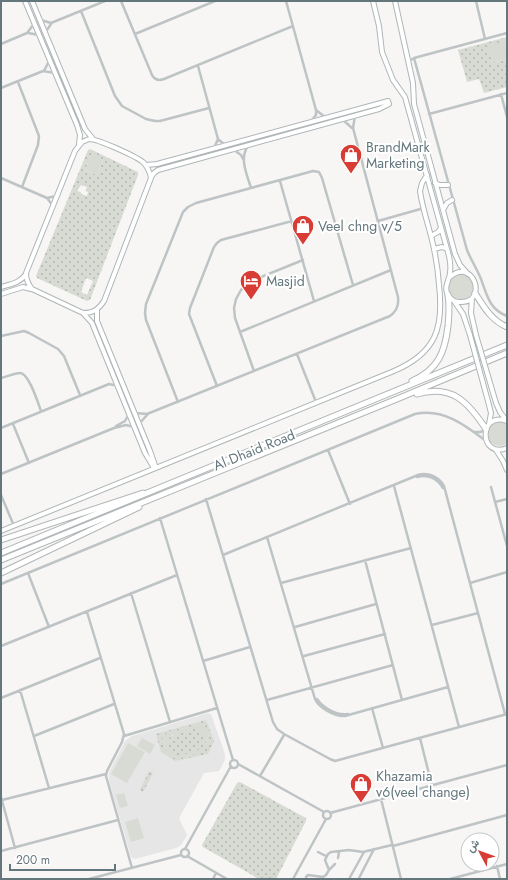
<svg xmlns="http://www.w3.org/2000/svg" width="508" height="880" font-family="Jost,Vazirmatn,sans-serif">
  <style>
    .built { fill: #e5e6e5 }
    .grass { fill: #d8dbd3; fill-rule: evenodd }
    .park { fill: url(#park-dots); fill-rule: evenodd }
    .lines { fill: none; stroke-linecap: round; stroke-linejoin: round }
    .secondary-casing { stroke: #aeb6b8; stroke-width: 6 }
    .highway-casing { stroke: #b1b6b8; stroke-width: 7 }
    .street { stroke: #bec3c5; stroke-width: 2.5 }
    .secondary { stroke: #fff; stroke-width: 4 }
    .highway { stroke: #fff; stroke-width: 5 }
    .secondary-bridge-casing { stroke: #aeb6b8; stroke-width: 6; stroke-linecap: butt }
    .secondary-bridge { stroke: #fff; stroke-width: 4 }
    .labels { text-anchor: middle; dominant-baseline: central; stroke-width: 4; stroke-linejoin: round; paint-order: stroke }
    .poi-label { font-size: 14px; fill: #64777d; stroke: #fff; text-anchor: start }
    .street-label { font-size: 14px; fill: #64777d; stroke: #fff }
  </style>
  <defs>
    <pattern id="park-dots" width="8" height="8" patternUnits="userSpaceOnUse"><rect width="8" height="8" fill="#d8dbd3"/><path d="M2 2h.1M6 6h.1" fill="none" stroke="#b3b6b0" stroke-width="1.8" stroke-linecap="round"/></pattern>
  </defs>
  <rect width="100%" height="100%" fill="#f7f6f4"/>
  <!-- built -->
  <path class="built" d="M208,713L211,714L225,754V760L219,771L204,773L179,818L187,835L181,845L176,848L135,859L131,857L109,781V772L125,741L132,736Z"/>
  <!-- grass -->
  <path class="grass" d="M507,40V59L492,63L487,45Z
    M91,155L103,160L97,175L85,170Z
    M447 287a13 13 0 1 1 26 0a13 13 0 1 1-26 0Z
    M497,421L507,423V444C490,452 478,432 497,421Z
    M206,722L207,725L202,726C211,733 214,747 202,752C198,754 193,755 189,756C184,757 179,760 174,758C165,755 162,745 166,737L160,739L159,736ZM194,729L207,740L204,746L168,749V741L172,735Z
    M142,738L155,745L150,754L137,746Z
    M128,743L145,752L127,783L111,774Z
    M124,793L128,806L120,808L116,795Z
    M138,818L144,838L131,842L125,822Z"/>
  <!-- park -->
  <path class="park" d="M507,37V40L488,46L492,63L507,59V87L484,93L479,79L467,82L458,50Z
    M90,149L138,172V175L90,300L87,301L37,278L36,276L88,150ZM91,156L103,160L97,175L85,170ZM81,185L87,187L86,191L88,192L87,196L81,194V192L77,191ZM86,278L93,281L87,295L81,292Z
    M206,720L214,741L208,754L175,761L161,752L156,734ZM206,722L207,725L201,727C206,729 208,732 209,736C213,750 199,753 189,756C184,757 179,760 174,758C165,755 162,745 166,737L160,739L159,736Z
    M194,729C205,729 211,741 201,749C194,751 183,756 176,755C173,755 170,753 169,750C160,735 185,731 194,729Z
    M149,771L153,773L143,792L140,790Z
    M240,782L306,818V821L276,879H259L203,847L202,845L237,783Z"/>
  <g class="lines">
    <!-- secondary casing -->
    <g class="secondary-casing">
      <path id="secondary" d="M25,1L77,125L80,135L79,144
        M32,1L85,129L93,139
        M373,1L379,26L382,52L393,80L405,97L449,256C450,261 451,267 450,272C450,277 448,279 447,284C444,293 451,303 462,302C488,301 473,257 450,277
        M395,1L413,83L414,104L455,254L460,265L468,274
        M89,139C98,139 138,157 144,163C148,168 150,172 151,178L104,301C98,310 93,313 83,313L32,289C28,284 26,280 26,273L75,151L82,142Z
        M146,165L157,164L388,101
        M151,177L154,173L158,170L379,109L389,104L388,101
        M435,183L440,185H448
        M443,210L447,203L452,200
        M431,236L438,232L441,228
        M434,249L442,247L447,249
        M1,287C11,284 20,283 26,274
        M1,294L23,287L31,289
        M472,298L471,313L476,335
        M454,301L463,314L470,335
        M97,310V321L150,451L156,468
        M83,313L92,323L145,453L154,468
        M496,403L500,412L506,420
        M507,421C478,411 479,459 507,448
        M489,424L491,413L489,405
        M496,450L503,461L507,470
        M1,531L394,371C436,353 444,328 439,285C438,268 435,252 431,236C427,221 422,206 420,191L422,183L427,175"/>
    </g>
    <!-- highway casing -->
    <g class="highway-casing">
      <path id="highway" d="M475,293C484,307 491,320 507,327
        M412,381C438,370 445,352 448,326C449,315 450,306 448,295
        M417,394C452,384 468,402 486,429
        M1,540L143,493
        M1,553L507,345
        M1,560L397,399L507,353
        M1,573L139,507"/>
    </g>
    <!-- street -->
    <path class="street" d="M121,1L152,75C155,80 159,81 164,79L293,26
      M286,1L316,110V115L311,121
      M476,1L485,39
      M81,11L115,96L122,106L146,119L155,121H160L209,108
      M41,20L51,23L105,1
      M28,33L39,35
      M45,33L51,24
      M135,34L215,1
      M1,44L27,33L34,24
      M414,58L467,250C471,260 477,269 481,279C487,295 489,309 507,316
      M409,61L414,58L507,33
      M198,66L218,139L225,145
      M44,71L49,61
      M18,82L39,136L38,145L22,187
      M1,88L43,71L55,73
      M501,94L507,117
      M316,110L325,117
      M429,114L507,93
      M343,120L352,128
      M248,146C239,158 247,175 251,188
      M214,148L218,139
      M234,150L241,155L243,159
      M1,178L47,198L53,206
      M280,181L314,301
      M47,198L56,196
      M378,221L424,208
      M240,332L391,270
      M1,336L24,331L29,333L58,349L64,356L80,395
      M297,354L316,402
      M254,371L235,318L234,308L236,299L241,290L249,282L303,260
      M1,378C7,377 14,373 20,373C29,373 38,403 41,411
      M217,386L189,314L190,308L214,247L217,243L221,240L292,221
      M178,402L146,320L145,313L146,304L183,212L188,207L196,203L313,171L319,172L322,178L353,285
      M135,413L147,414L390,316C397,311 399,305 398,297L353,128L355,116
      M13,424L29,463
      M139,424L147,415
      M116,426L125,421L129,414
      M1,428L109,384L118,386
      M475,432H480L486,430
      M328,450L350,504
      M1,474L114,428L126,425L134,427
      M417,477C428,474 437,478 443,488
      M394,486L459,727
      M491,487L507,546
      M1,495L14,526
      M206,499L273,722L277,729L284,734L330,759L335,761L507,714
      M495,502L507,499
      M160,518L233,760
      M267,537L315,699C319,708 335,717 345,716L448,687
      M223,555L418,475C428,472 439,477 444,486L505,714
      M365,560L402,700
      M28,573L49,627
      M281,583L411,548
      M470,583L507,572
      M1,584L415,414C443,408 465,425 486,441
      M131,593L170,722
      M87,612L124,734L122,742L107,771L106,776L132,868
      M432,625L478,613
      M295,627L376,604
      M1,646L177,575
      M304,656L385,634
      M203,661L250,647
      M20,690L49,788
      M1,698L100,658
      M317,699C323,708 337,716 348,714
      M267,700L393,665
      M372,708L383,748
      M34,736L114,704
      M124,736L217,708
      M420,738L432,786
      M230 764a4 4 0 1 1 8 0a4 4 0 1 1-8 0Z
      M238,764L324,812
      M260,776L284,735
      M1,797L15,848
      M381,799L401,879
      M2,800L106,774
      M323 815a4 4 0 1 1 8 0a4 4 0 1 1-8 0Z
      M330,813L507,765
      M393,846L507,815
      M185,849L231,766
      M181 853a4 4 0 1 1 8 0a4 4 0 1 1-8 0Z
      M1,851L118,820
      M318,852L326,856
      M187,856L227,879
      M338,858L339,852
      M497,866L500,879
      M329,870L335,864
      M359,878L374,849
      M89,879L181,855
      M213,879L216,873
      M293,879L326,819
      M306,879V877L308,875L323,877L326,875L329,870L325,860L328,854L331,852L349,850L363,852L392,845
      M349,879L364,852
      M450,879L507,864"/>
    <!-- secondary -->
    <use href="#secondary" class="secondary"/>
    <!-- highway -->
    <use href="#highway" class="highway"/>
    <!-- secondary-bridge casing -->
    <g class="secondary-bridge-casing">
      <path id="secondary-bridge" d="M470,335L489,405
        M476,335L496,403"/>
    </g>
    <!-- secondary-bridge -->
    <use href="#secondary-bridge" class="secondary-bridge"/>
  </g>
  <!-- icons -->
  <defs>
    <g id="shop-pin" transform="scale(1.15)"><path d="M0 17L-7.5 6A9.5 9.5 0 1 1 7.5 6Z" fill="#d73d34" stroke="#fff"/><path d="M-5-2.5h2.3a2.7 3.5 0 0 1 5.4 0H5L5.5 6h-11ZM-1.5-2.5h3a1.5 2.3 0 0 0-3 0Z" fill="#fff"/></g>
    <g id="hotel-pin" transform="scale(1.15)"><path d="M0 17L-7.5 6A9.5 9.5 0 1 1 7.5 6Z" fill="#d73d34" stroke="#fff"/><path d="M-6-4.5h1.5V1H6V5H4.5V3h-9V5H-6ZM-4 0a1.8 1.8 0 1 1 3.6 0ZM.5 0V-2.5h3Q6-2.5 6 0Z" fill="#fff"/></g>
  </defs>
  <g fill-rule="evenodd">
    <use href="#shop-pin" x="351" y="155"/>
    <use href="#shop-pin" x="303" y="226"/>
    <use href="#hotel-pin" x="251" y="281"/>
    <use href="#shop-pin" x="361" y="784"/>
  </g>
  <g class="labels">
    <!-- poi labels -->
    <g class="poi-label">
      <text x="366" y="147">BrandMark<tspan x="366" dy="16">Marketing</tspan></text>
      <text x="318" y="226">Veel chng v/5</text>
      <text x="266" y="281">Masjid</text>
      <text x="376" y="776">Khazamia<tspan x="376" dy="16">v6(veel change)</tspan></text>
    </g>
    <!-- street labels -->
    <g class="street-label">
      <text transform="translate(254 450) rotate(-22)">Al Dhaid Road</text>
    </g>
  </g>
  <!-- border -->
  <rect width="508" height="880" fill="none" stroke="#64777d" stroke-width="4"/>
  <!-- north arrow -->
  <g transform="translate(480 852) rotate(311)"><circle r="19" fill="#ffffff" stroke="#c1c9cb"/>
  <path d="M0-3L7 15L0 10L-7 15Z" fill="#d73d34"/>
  <text y="-6" font-size="11" font-weight="bold" text-anchor="middle" fill="#64777d">ش</text>
  </g>
  <!-- scale -->
  <path d="M10 864v6h105v-6" fill="none" stroke="#64777d" stroke-width="2"/>
  <text x="16" y="864" font-size="12" fill="#64777d" stroke="#ffffff" stroke-width="3" paint-order="stroke">200 m</text>
</svg>
